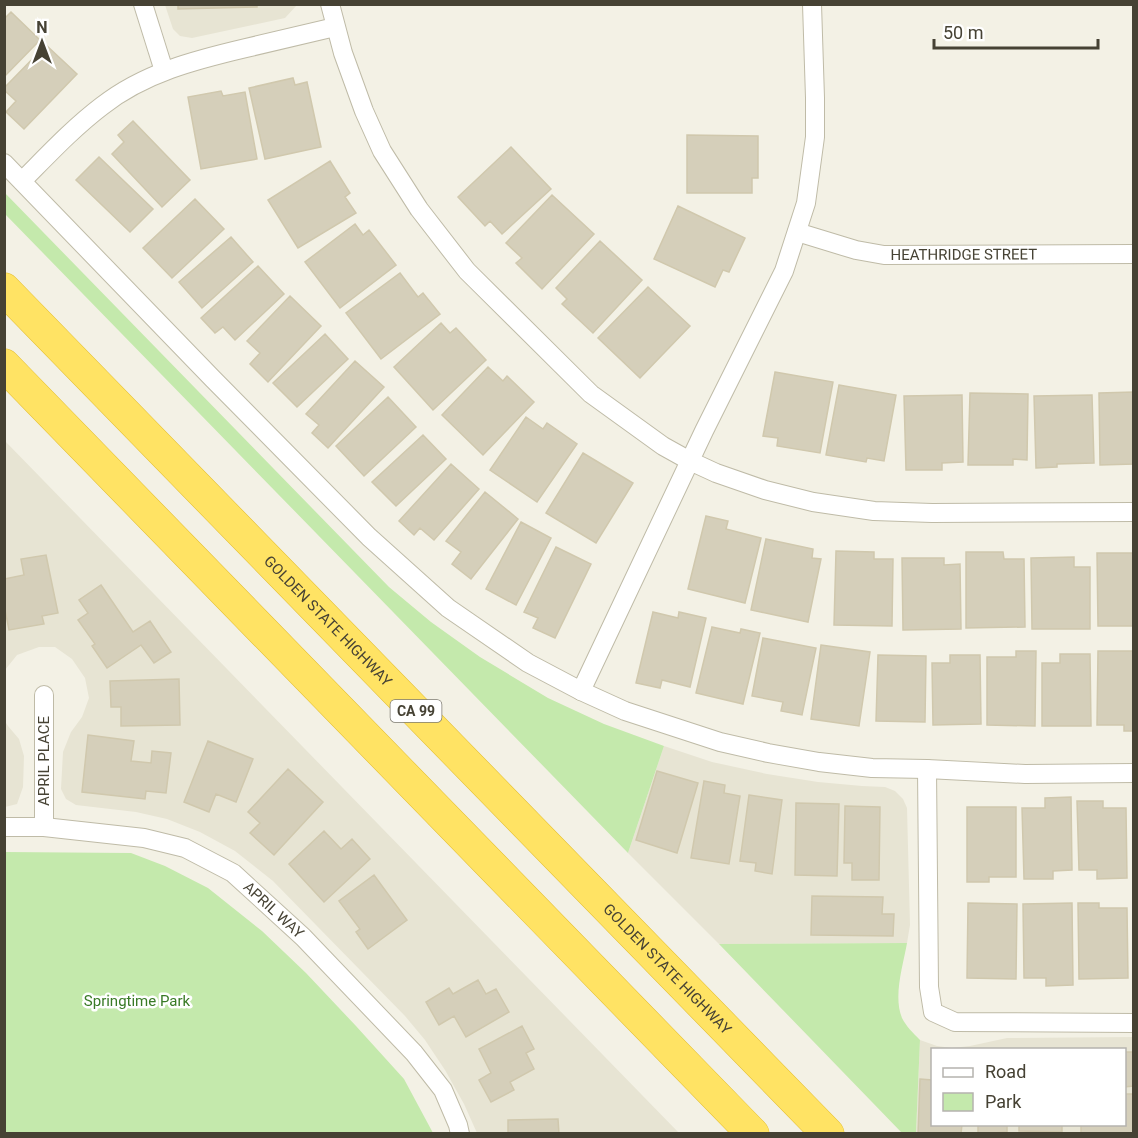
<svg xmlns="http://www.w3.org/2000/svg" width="1138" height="1138" font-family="Roboto,sans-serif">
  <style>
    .residential { fill: #e7e4d3; fill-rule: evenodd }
    .green { fill: #c4e9ac }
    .building { fill: #d5cfba; stroke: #d0c8ad; stroke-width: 1.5 }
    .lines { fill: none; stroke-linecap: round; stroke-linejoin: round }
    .minor-casing { stroke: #bfbba7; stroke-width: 20 }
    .motorway-casing { stroke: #e3bd2f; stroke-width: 33 }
    .minor { stroke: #fff; stroke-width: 18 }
    .motorway { stroke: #ffe364; stroke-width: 32 }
    .labels { text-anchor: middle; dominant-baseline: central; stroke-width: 5; stroke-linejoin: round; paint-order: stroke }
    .shield { fill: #fff; stroke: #7e7b71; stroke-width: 1.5 }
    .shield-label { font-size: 14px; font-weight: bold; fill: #464234 }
    .street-label { font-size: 15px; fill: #464234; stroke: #fff }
    .park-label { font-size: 15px; fill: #397a26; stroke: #fff }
  </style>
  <rect width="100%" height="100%" fill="#f3f1e5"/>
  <!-- residential -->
  <path class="residential" d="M165,5H297L285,18L192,38L180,36L173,29Z
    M5,441L679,1133H477L464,1104L445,1070L425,1040L405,1016L273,881L235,851L200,832L167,819L136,812L76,805L66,799L61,789L63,752L71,732L82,717L89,698L85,678L72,659L55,647H39L17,655L5,670Z
    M4,720L8,726L19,739L24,756L23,787L17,804L5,807Z
    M664,746L712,762L767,774L818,782L862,786L885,787L895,791L903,799L907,808L910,925L907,943L719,944L628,853Z
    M1133,1037V1133L916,1134L920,1040L937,1046L952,1048L970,1046L1007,1038ZM932,1050H1124V1124H932Z"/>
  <!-- green -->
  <path class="green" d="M4,192L389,587L431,622L480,657L548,698L604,724L664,746L628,853L5,214Z
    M5,852L131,853L165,866L208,888L262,931L306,973L356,1026L404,1079L433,1133H5Z
    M907,943C903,966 893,996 902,1018C906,1026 913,1033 920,1040L916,1133H902L719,944Z"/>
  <!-- building -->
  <path class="building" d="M178,4H257V7L178,9Z
    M11,12L40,40L4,77V19Z
    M46,45L77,74L24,129L6,112L16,101L4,90V88Z
    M293,78L295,85L307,82L321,147L265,159L249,88Z
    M221,91L223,96L245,92L257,159L201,169L188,97Z
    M133,121L190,180L162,207L112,154L124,142L118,135Z
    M687,135L758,136V178H752V193H687Z
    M511,147L551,189L502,234L490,221L485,226L458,197Z
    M99,157L153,209L130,232L76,180Z
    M330,161L350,193L345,197L356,213L298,248L268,200Z
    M552,195L594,234L542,289L516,263L522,258L506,243Z
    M195,199L224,229L172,278L143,248Z
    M678,206L745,238L729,272L723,270L715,287L654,259Z
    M355,224L363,235L369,230L396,265L340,308L305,262Z
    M231,237L253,262L202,308L179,282Z
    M600,241L642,280L593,333L562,304L567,299L556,288Z
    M258,266L284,294L235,340L223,327L215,333L201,318Z
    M400,273L418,297L423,293L440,314L381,359L346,313Z
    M648,287L690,326L640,378L598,338Z
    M290,296L321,326L268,382L250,364L260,353L247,341Z
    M441,323L450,333L456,328L486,360L433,410L394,367Z
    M325,334L348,359L297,407L273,383Z
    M355,361L384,387L328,448L312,433L319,425L306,414Z
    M488,367L503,381L507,376L534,402L483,455L442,415Z
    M775,372L833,382L820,453L777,446L778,438L763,436Z
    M839,385L896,395L884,461L867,458L866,462L826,455Z
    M1134,392V464L1100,465L1099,393Z
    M970,393L1028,394L1027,460L1013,459V465H968Z
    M962,395L963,462L942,463V470H906L904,396Z
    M1092,395L1094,463L1057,464V467L1036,468L1034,396Z
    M388,397L416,427L364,476L336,446Z
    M526,417L543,429L547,423L577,444L537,502L490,470Z
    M423,435L446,459L396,506L372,482Z
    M583,453L633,483L596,543L546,513Z
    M451,464L479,489L434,540L420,528L414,535L399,521Z
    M485,492L518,519L471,579L452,564L461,552L446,541Z
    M706,516L728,521L726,529L761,538L745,603L688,589Z
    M521,522L551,538L516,605L486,589Z
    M766,539L813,549L812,558L821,559L808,622L751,610Z
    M556,547L591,564L555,638L533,628L538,618L524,612Z
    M836,551L874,552V559H893L892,626L834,625Z
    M966,552H1003L1004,559H1024L1025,627L966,628Z
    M1097,553H1134V626H1098Z
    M46,555L58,613L42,616L44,624L9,630L4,605V579L24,575L21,559Z
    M1074,557V567H1090V629H1032L1031,558Z
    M902,558H944V565L960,564L961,629L903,630Z
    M101,585L133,632L150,621L171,652L154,663L141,645L107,668L92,646L95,644L78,620L88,613L79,600Z
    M653,612L678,618L679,612L706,618L690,687L662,680L660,688L636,683Z
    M712,627L740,633L741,629L760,633L743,704L696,693Z
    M763,638L816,648L802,715L781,711L783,702L752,696Z
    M821,645L870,652L859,726L811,719Z
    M1016,651H1036L1035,726L987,725V657H1016Z
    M1098,651H1134V731H1124V725H1097Z
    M1060,654H1090L1091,726H1042V663H1060Z
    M878,655L926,656L925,722L876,721Z
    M950,655H980L981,724L933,725L932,663H950Z
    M179,679L180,725L121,726V707H111L110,681Z
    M88,735L134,741L131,761L151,763L152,751L171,753L166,793L146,791L145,799L82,792Z
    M208,741L253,759L236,802L216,794L209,812L184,802Z
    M288,769L323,802L274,855L250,833L260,823L248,812Z
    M657,771L698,783L677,853L636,840Z
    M704,781L725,785L724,793L740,796L729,864L691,858Z
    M749,795L782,800L772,874L755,871L756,863L740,861Z
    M1071,797L1072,870L1053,871V879H1024L1022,808H1045V798Z
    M1077,801H1103V808H1126L1127,878L1097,879V870H1079Z
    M796,803L839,804L837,876L795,875Z
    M845,806L880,807L879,880H852V863H844Z
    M967,807H1016V877H989V882H967Z
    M324,831L341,849L352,839L370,859L324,902L289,864Z
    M374,875L407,920L368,949L356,932L360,929L339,901Z
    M812,896L883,897L882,914H894L893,936L811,935Z
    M968,903L1017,904L1016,979L967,978Z
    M1072,903L1073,985L1046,986V978H1024L1023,904Z
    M1078,903H1099V908H1127L1128,978L1079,979Z
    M478,980L486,994L496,989L509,1012L466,1037L454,1016L439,1025L426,1002L449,988L453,994Z
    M522,1026L534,1049L526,1053L534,1069L510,1082L514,1090L491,1102L479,1080L491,1073L479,1049Z
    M1124,1052H1134V1086L1124,1087Z
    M920,1079L932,1080V1124H962L961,1134H918Z
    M1124,1094H1134V1133L1081,1134V1124H1124Z
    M558,1119L559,1134H508V1120Z
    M978,1124H1007V1132L978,1134Z
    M1019,1124H1062V1132L1019,1131Z"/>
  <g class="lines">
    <!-- minor casing -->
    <g class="minor-casing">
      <g id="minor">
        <path d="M143,4L164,71"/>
        <path d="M330,4L343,53L364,111L382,151L419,209L467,271L591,394L663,446L690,461L716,473L765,490L813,502L874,511L932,513L1134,512"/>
        <path d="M4,163L213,379L369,537L448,608L528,663L581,691L625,711L720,742L768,753L819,762L872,768L927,769L1025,774L1134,773"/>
        <path d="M22,181C48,155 73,128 102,106C144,73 195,60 246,48C276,41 306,34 335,27"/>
        <path id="s1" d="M797,232L856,250L884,255L1134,254"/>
        <path d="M581,691L704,431L784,271L806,203L815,137V98L812,4"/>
        <path d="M44,695V827"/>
        <path d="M927,769L929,987L933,1012L955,1022L1134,1023"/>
        <path id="s2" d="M4,827H44L144,838L185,848L233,873L303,937L414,1053L443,1090L458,1125L460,1134"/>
      </g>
    </g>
    <!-- motorway casing -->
    <g class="motorway-casing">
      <g id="motorway">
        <path id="s3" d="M4,289L828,1134"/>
        <path d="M4,365L753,1134"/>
      </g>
    </g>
    <!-- minor -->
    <use href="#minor" class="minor"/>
    <!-- motorway -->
    <use href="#motorway" class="motorway"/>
  </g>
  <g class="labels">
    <!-- shield labels -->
    <rect class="shield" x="390.5" y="700" width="51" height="22" rx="4.5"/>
    <g class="shield-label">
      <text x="416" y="711">CA 99</text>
    </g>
    <!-- street labels -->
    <g class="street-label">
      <text stroke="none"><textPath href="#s1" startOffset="170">HEATHRIDGE STREET</textPath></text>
      <text stroke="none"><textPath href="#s3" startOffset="464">GOLDEN STATE HIGHWAY</textPath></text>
      <text transform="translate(44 761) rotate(-90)">APRIL PLACE</text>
      <text stroke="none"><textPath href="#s2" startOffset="292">APRIL WAY</textPath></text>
      <text stroke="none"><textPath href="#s3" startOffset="950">GOLDEN STATE HIGHWAY</textPath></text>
    </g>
    <!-- park labels -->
    <g class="park-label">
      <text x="137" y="1001">Springtime Park</text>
    </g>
  </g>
  <!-- border -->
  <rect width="1138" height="1138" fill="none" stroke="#464234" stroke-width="12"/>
  <!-- legend -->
  <rect x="931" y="1048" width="195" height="78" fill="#ffffff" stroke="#b5b3ae" stroke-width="1.5"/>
  <rect x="943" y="1068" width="30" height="9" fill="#ffffff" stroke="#b5b3ae" stroke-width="1.5"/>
  <text x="985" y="1078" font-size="18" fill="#464234">Road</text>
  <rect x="943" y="1093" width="30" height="18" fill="#c4e9ac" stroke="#b5b3ae" stroke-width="1.5"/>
  <text x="985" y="1108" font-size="18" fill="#464234">Park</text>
  <!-- north arrow -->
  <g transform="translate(42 42)" stroke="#ffffff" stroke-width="4.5" paint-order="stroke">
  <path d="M0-4.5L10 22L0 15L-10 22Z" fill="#464234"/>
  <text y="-9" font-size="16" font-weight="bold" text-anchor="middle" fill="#464234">N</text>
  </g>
  <!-- scale -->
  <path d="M934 39v9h164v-9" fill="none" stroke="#464234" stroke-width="3"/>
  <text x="943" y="39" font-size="18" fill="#464234" stroke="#ffffff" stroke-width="4.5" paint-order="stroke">50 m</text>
</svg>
